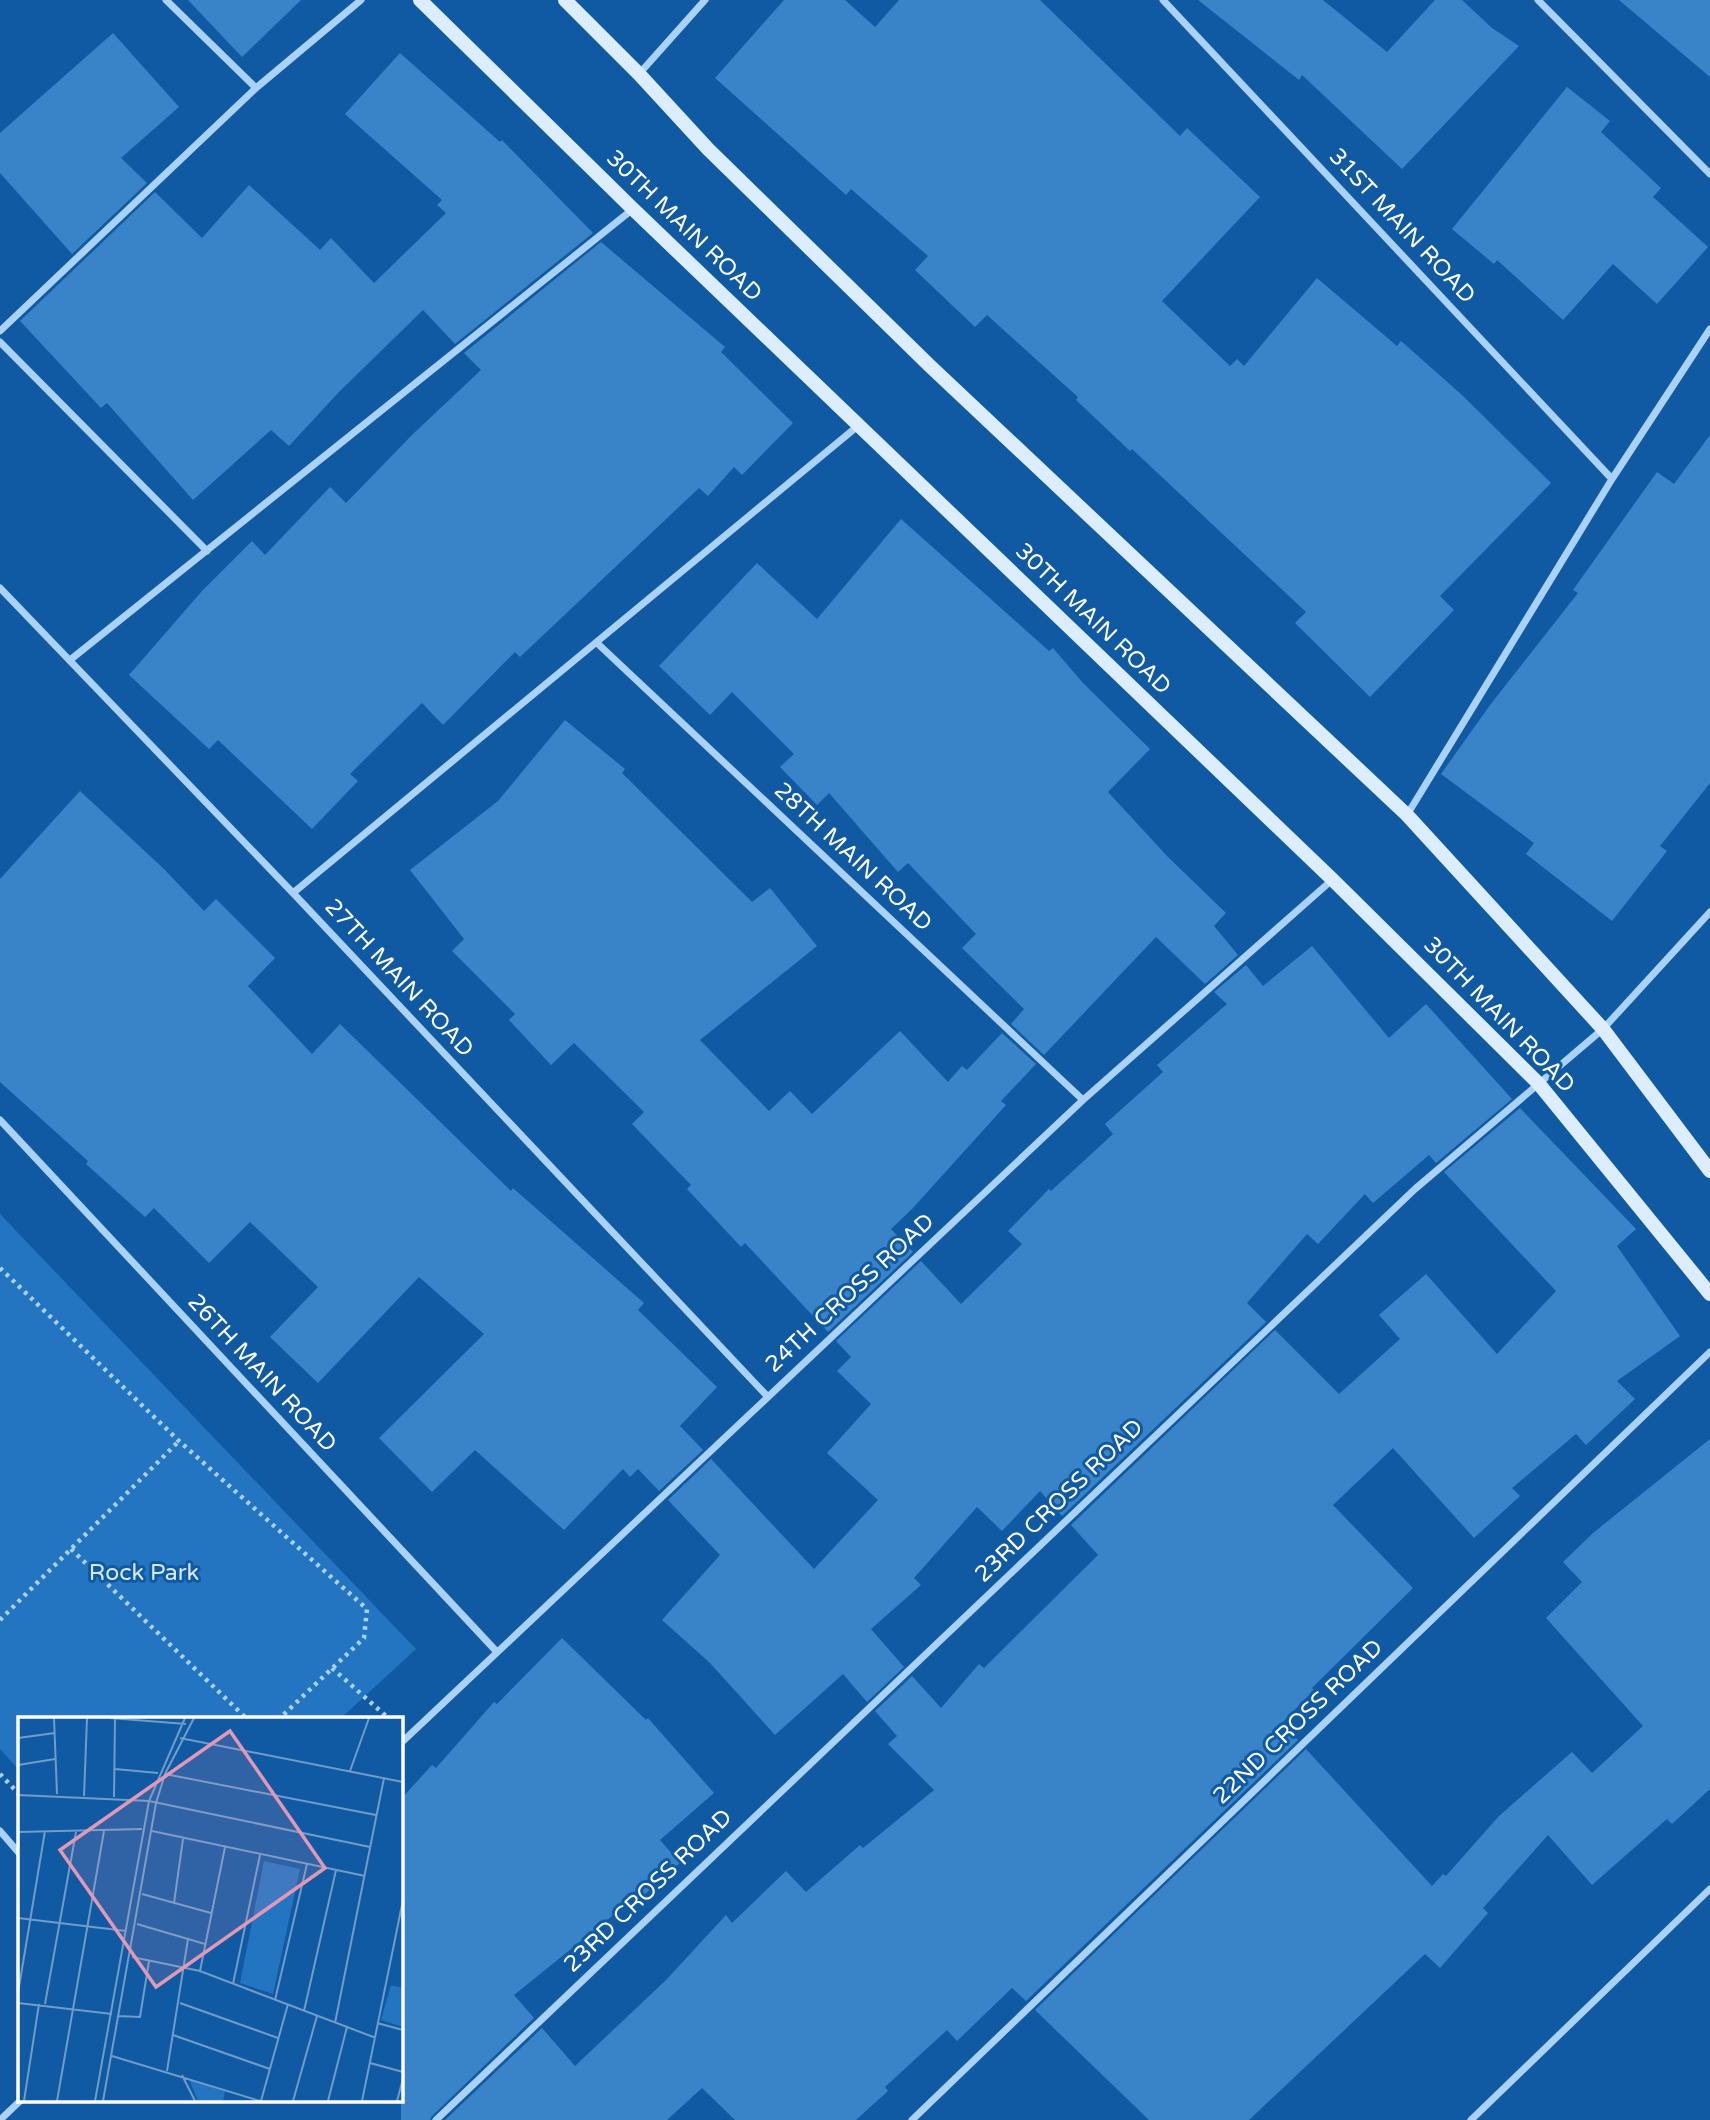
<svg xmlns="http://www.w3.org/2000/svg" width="1710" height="2120" font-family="'Varela Round',sans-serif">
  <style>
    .green { fill: #2374c1 }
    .building { fill: #3983c9 }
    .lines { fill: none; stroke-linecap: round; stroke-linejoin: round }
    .path { stroke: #aad2f6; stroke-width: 4.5; stroke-dasharray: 3.5 5; stroke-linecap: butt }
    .street { stroke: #aad2f6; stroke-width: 7 }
    .secondary { stroke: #dbedfe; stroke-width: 14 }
    .labels { text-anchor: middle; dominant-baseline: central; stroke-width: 6; stroke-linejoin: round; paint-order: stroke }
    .street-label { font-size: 23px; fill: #fff; stroke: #105aa3 }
    .park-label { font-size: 23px; fill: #d4eafe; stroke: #105aa3 }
    .inset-road { fill: none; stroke: #709cc8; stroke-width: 2 }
    .view { fill: #e497b5; fill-opacity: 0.15; stroke: #e497b5; stroke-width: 3.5 }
    .inset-edge { fill: none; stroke: #fff; stroke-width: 3.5 }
  </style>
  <rect width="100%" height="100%" fill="#105aa3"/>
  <!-- green -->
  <path class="green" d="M0,1214L416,1649L340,1719H19V1770L0,1749Z"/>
  <!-- building -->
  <path class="building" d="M188,0H301L242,57Z
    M784,0H845L875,27L899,0H1040L1180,136L1187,128L1260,197L1162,301L1230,366L1237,359L1244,366L1317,278L1397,346L1401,341L1462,395L1551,483L1440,596L1454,610L1370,697L1295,623L1306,612L1132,449L1130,451L1076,400L1078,397L987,315L975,327L915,270L928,256L851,189L846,195L715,78Z
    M1198,0H1323L1387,52L1435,0H1462L1492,28L1519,46L1402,169L1302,75L1299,80Z
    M1619,0H1710V77Z
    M113,33L179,107L121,158L147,183L72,254L0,173V133Z
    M400,53L500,142L502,140L593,233L455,344L423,310L339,392L289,446L271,430L193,500L107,403L101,408L20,321L155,192L202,238L249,185L320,250L331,238L374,283L446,213L437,205L442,200L345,114Z
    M1567,87L1610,121L1601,132L1661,188L1653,197L1708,247L1657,304L1613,264L1563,320L1497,260L1494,264L1452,229Z
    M601,242L725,347L721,352L793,423L742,475L734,467L708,496L699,488L520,657L515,652L443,725L422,703L350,774L358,781L312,829L218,740L209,749L129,675L202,591L252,541L265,555L330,487L346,503L413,434L481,370L464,353Z
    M1710,435V783L1660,846L1667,851L1612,921L1526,854L1534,843L1441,774L1490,705L1578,593L1573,590L1657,472L1674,484Z
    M901,519L1049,651L1053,648L1083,683L1150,749L1108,792L1168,857L1226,913L1214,926L1238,955L1205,984L1156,937L1044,1055L1011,1024L1024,1009L962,948L976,934L908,863L898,872L829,793L817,805L780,767L794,754L732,692L710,715L659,666L757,563L817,619Z
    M565,720L625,769L622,773L752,902L770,888L817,946L700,1040L769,1111L790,1091L812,1114L900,1031L948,1082L962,1066L967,1070L1002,1033L1036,1064L1001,1101L1006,1105L912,1209L891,1229L913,1252L828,1332L745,1243L741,1247L687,1189L691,1185L632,1124L644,1112L574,1043L551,1065L509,1020L515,1014L452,951L464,939L410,870L498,801Z
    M80,791L164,869L204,911L216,899L275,958L248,986L312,1054L340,1024L511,1191L513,1188L644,1303L638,1310L717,1387L680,1426L703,1450L659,1491L638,1469L630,1477L623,1469L564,1530L475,1450L432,1492L379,1438L484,1334L419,1277L318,1383L270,1337L318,1287L250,1222L209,1263L154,1208L145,1217L86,1164L88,1161L0,1082V879Z
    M1312,946L1389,1038L1426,1004L1512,1099L1436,1163L1429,1155L1373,1203L1365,1194L1318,1244L1307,1234L1247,1303L1266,1322L1062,1516L1040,1491L1002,1531L977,1507L914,1578L921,1585L871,1629L904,1667L867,1702L843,1674L775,1735L710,1663L662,1620L720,1555L668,1500L711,1459L814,1569L878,1500L827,1453L871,1404L837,1371L851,1357L836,1341L921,1261L961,1304L1022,1244L1008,1231L1049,1189L1051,1191L1113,1134L1105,1124L1163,1072L1157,1065L1227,1004L1214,992L1246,965L1263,986Z
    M1520,1108L1636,1229L1617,1246L1680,1336L1617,1381L1635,1399L1586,1445L1576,1434L1512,1488L1520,1496L1474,1538L1393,1448L1333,1505L1413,1588L1312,1688L1314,1690L1282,1723L1298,1740L1026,2001L1012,1988L957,2041L947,2030L885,2087L888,2091L856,2120H735L702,2088L667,2120H445L542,2028L575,2066L666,1980L726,1915L732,1923L786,1871L806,1892L860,1845L863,1848L934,1790L888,1744L897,1736L875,1711L912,1676L941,1708L979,1664L984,1668L1098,1555L1071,1525L1275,1330L1339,1394L1400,1339L1379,1315L1426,1274L1497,1354L1556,1291L1444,1172Z
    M1710,1439V1789L1672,1824L1667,1819L1592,1885L1548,1835L1483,1908L1488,1913L1440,1968L1425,1954L1249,2120H1149L1035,2010L1306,1749L1432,1886L1443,1874L1446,1876L1499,1816L1572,1752L1592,1773L1643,1726L1546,1618L1582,1582L1563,1562L1593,1533Z
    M562,1638L646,1720L648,1718L714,1793L660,1840L680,1863L635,1903L632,1900L514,1995L534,2018L432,2116L430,2120H401V1799L432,1765L436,1768L494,1702L497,1704Z"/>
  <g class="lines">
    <!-- path -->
    <path class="path" d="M0,1268L179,1441L367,1609L364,1638L279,1719
      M71,1549L247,1719
      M0,1620L179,1441
      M332,1668L386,1716
      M0,1774L19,1794"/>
    <!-- street -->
    <path class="street" d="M166,0L256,88
      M1163,0L1612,479
      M1538,0L1710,174
      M639,74L705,0
      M0,331L256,88L361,0
      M0,342L207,551
      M0,588L293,893L768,1397
      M597,643L1083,1100
      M70,660L633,209
      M1407,815L1612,479L1710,329
      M293,893L859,425
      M0,1120L497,1652
      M401,1743L1083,1100L1332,880
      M0,1831L19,1853
      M0,2120L20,2101
      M436,2120L1415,1189L1603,1029L1710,912
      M912,2120L1710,1352
      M1471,2120L1710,1889"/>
    <!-- secondary -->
    <path class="secondary" d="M420,0L633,209L1333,880L1539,1084L1710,1294
      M565,0L639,74L708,149L930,366L1407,815L1603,1029L1710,1171"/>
  </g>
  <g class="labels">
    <!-- street labels -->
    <g class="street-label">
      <text transform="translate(684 226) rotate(44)">30TH MAIN ROAD</text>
      <text transform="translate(1402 226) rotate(47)">31ST MAIN ROAD</text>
      <text transform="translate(1093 619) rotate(44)">30TH MAIN ROAD</text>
      <text transform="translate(853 857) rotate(43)">28TH MAIN ROAD</text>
      <text transform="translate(399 978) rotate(47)">27TH MAIN ROAD</text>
      <text transform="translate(1499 1015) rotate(46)">30TH MAIN ROAD</text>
      <text transform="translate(850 1293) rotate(-43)">24TH CROSS ROAD</text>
      <text transform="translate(262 1373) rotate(47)">26TH MAIN ROAD</text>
      <text transform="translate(1059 1501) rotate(-44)">23RD CROSS ROAD</text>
      <text transform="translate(1298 1722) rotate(-44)">22ND CROSS ROAD</text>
      <text transform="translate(648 1891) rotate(-44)">23RD CROSS ROAD</text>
    </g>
    <!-- park labels -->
    <g class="park-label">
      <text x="144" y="1573">Rock Park</text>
    </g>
  </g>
  <!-- overview -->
  <g transform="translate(18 1717)">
    <rect width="385" height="385" fill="#105aa3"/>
    <path d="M246,144L282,152L255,277L222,266ZM373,268L385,271V310L363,303ZM171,362L207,375L205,384H180Z" fill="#2374c1"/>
    <path class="inset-road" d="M36,1L39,77M92,1L168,7M0,21L37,16M162,21L385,65M0,48L37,42M97,52L140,56M332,54L351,1M147,57L358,98M0,78L131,84L352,130M66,79L69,1M96,80L97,2M134,114L347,159M0,115L124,112M124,177L193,196M156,186L165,122M0,201L108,214M119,207L187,227M114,240L182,254L358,321M182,254L207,130M215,267L242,138M0,276L27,114M257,283L289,147M0,286L94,297M162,286L260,321M27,287L58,115M286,294L318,153M100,299L122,300L131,244M317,306L366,61M359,306L385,313M155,318L252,352M94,339L242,384M352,346L385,355M149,354L170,222M164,358L177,384M6,384L21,287M39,384L86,114M77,384L131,84L167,1M85,384L138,86L147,57L176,1M243,384L270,287M275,384L299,299M310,384L329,310M344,384L385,183M379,384L385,362"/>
    <path class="view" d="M212,14L307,151L138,270L42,133Z"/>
    <rect width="385" height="385" class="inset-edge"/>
  </g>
</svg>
